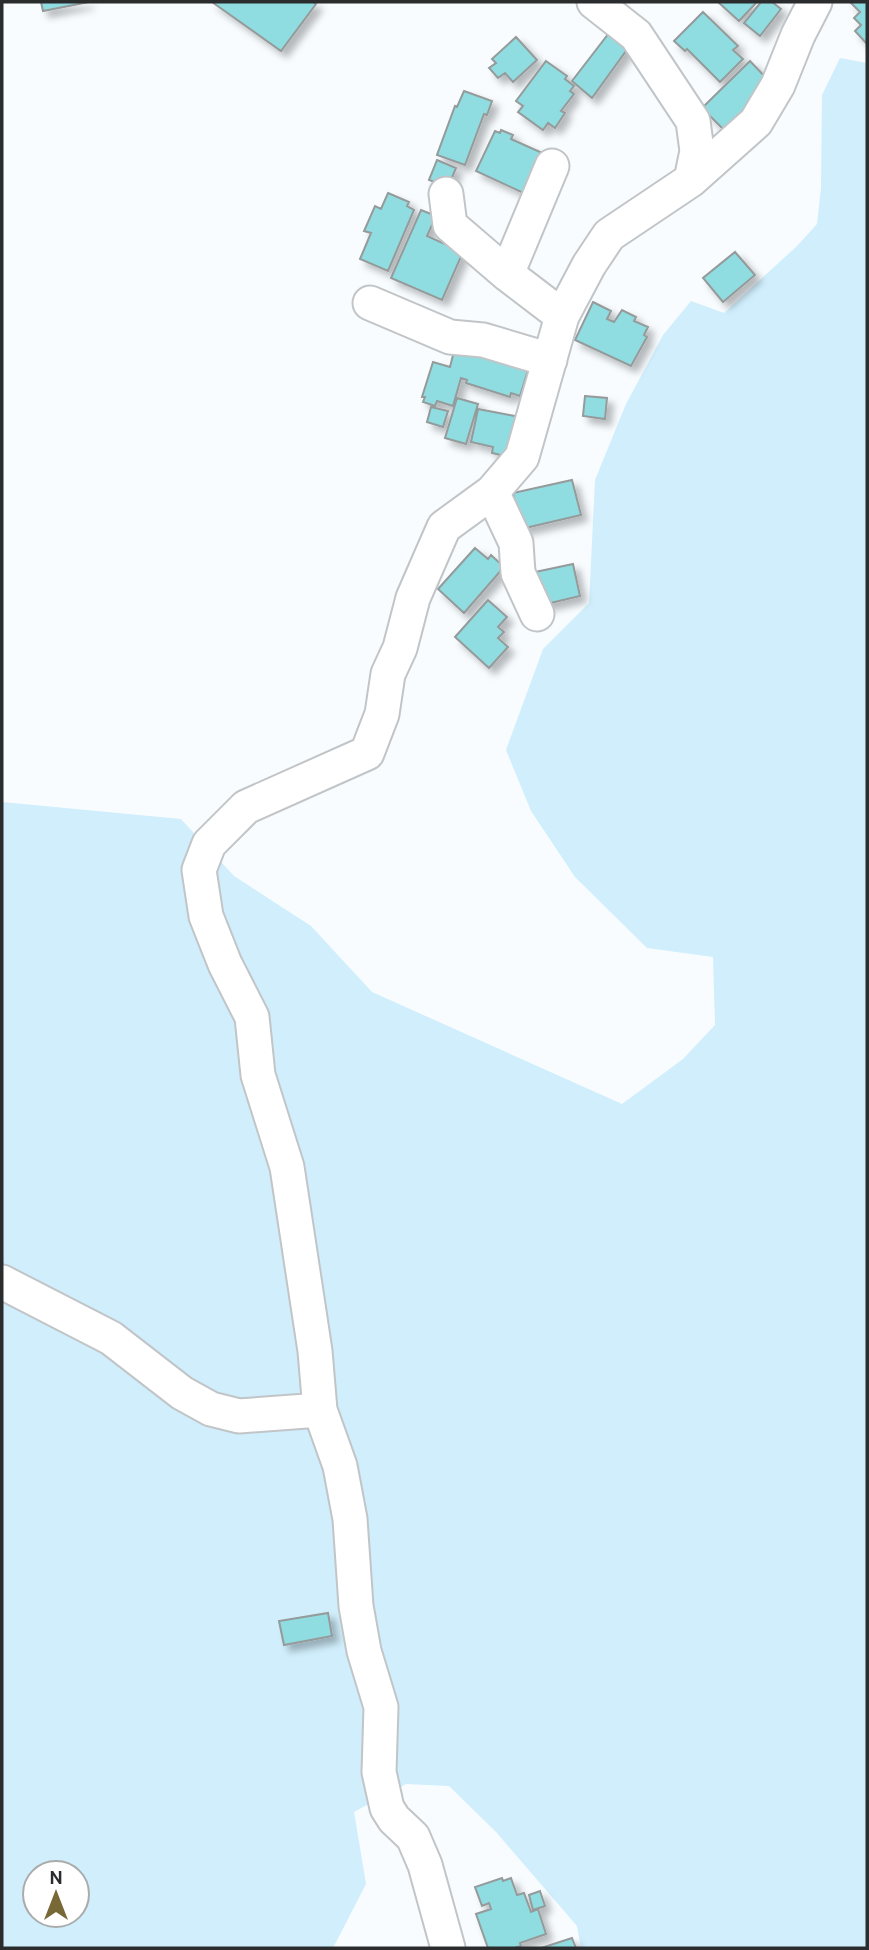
<svg xmlns="http://www.w3.org/2000/svg" width="869" height="1950" font-family="Overpass,sans-serif">
  <style>
    .green { fill: #d0eefc; fill-rule: evenodd }
    .building { fill: #8fdce1; stroke: #959a9a; stroke-width: 2; filter: url(#shadow) }
    .lines { fill: none; stroke-linecap: round; stroke-linejoin: round }
    .street-casing { stroke: #c1c5c7; stroke-width: 37 }
    .street { stroke: #fff; stroke-width: 33 }
  </style>
  <defs>
    <filter id="shadow"><feDropShadow dx="6" dy="6" stdDeviation="3.5" flood-color="#0004"/></filter>
  </defs>
  <rect width="100%" height="100%" fill="#f8fcff"/>
  <!-- green -->
  <path class="green" d="M840,58L867,63V1948H581L577,1926L496,1832L449,1786L406,1784L390,1793L356,1518L212,914L213,853L234,876L311,926L372,992L622,1104L683,1059L715,1025L713,957L647,948L575,877L531,811L506,750L543,649L589,603L595,480L626,404L663,335L691,301L724,313L797,246L817,224L821,188L822,95Z
    M2,802L181,819L203,843L278,1168L359,1653L376,1800L354,1812L366,1884L333,1948H2ZM35,1873H77V1915H35Z"/>
  <!-- building -->
  <path class="building" d="M41,2H89L43,11Z
    M212,2H313L316,4L281,51Z
    M718,2H757L739,21Z
    M761,2H772L781,9L760,36L744,23Z
    M850,2H867V44L855,31L861,25L854,18L860,12Z
    M703,12L738,46L733,50L743,59L720,82L687,49L685,51L674,41Z
    M609,33L631,44L592,98L572,81Z
    M516,37L537,60L513,82L505,73L498,78L489,68L496,63L492,59Z
    M546,61L567,76L565,79L574,86L570,91L574,94L561,111L565,113L555,128L548,123L543,130L518,112L523,106L516,101Z
    M750,61L769,81L727,133L702,108Z
    M464,91L492,101L487,115L484,114L465,165L437,155L455,106L457,107Z
    M501,130L513,135L511,139L549,156L530,196L476,171L495,131L500,133Z
    M437,160L456,168L448,187L429,180Z
    M388,193L409,202L407,206L414,210L388,271L360,259L371,233L364,231L375,206L381,209Z
    M421,210L436,216L427,236L463,252L442,300L391,278Z
    M735,252L755,275L723,302L703,278Z
    M593,302L611,311L607,319L614,322L622,310L636,317L634,321L648,327L644,335L647,337L631,366L575,340Z
    M454,351L529,367L520,396L511,393L510,397L466,383L467,380L461,378L453,406L437,401L435,406L423,402L425,397H422L433,362L450,367Z
    M585,396L607,398L605,419L583,416Z
    M457,398L478,404L466,444L445,438Z
    M431,407L448,411L443,427L427,422Z
    M478,409L520,417L509,457L492,453L493,447L471,442Z
    M572,480L581,515L521,529L513,493Z
    M475,548L488,559L491,555L504,567L464,613L438,589Z
    M573,564L580,596L542,605L535,572Z
    M488,600L507,617L498,627L504,632L498,638L508,647L489,668L455,637Z
    M328,1613L332,1636L284,1645L279,1621Z
    M502,1878L503,1881L511,1878L517,1895L524,1893L531,1912L538,1909L546,1934L520,1943L521,1946L514,1948H488L476,1914L491,1909L489,1903L482,1906L475,1887Z
    M540,1891L545,1906L533,1910L529,1895Z
    M572,1938L576,1948H541Z"/>
  <g class="lines">
    <!-- street casing -->
    <g class="street-casing">
      <path id="street" d="M594,2L636,35L693,121L697,151L691,180
        M446,194L450,225L507,274L562,316
        M507,274L552,166
        M370,303L450,337L483,340L550,360
        M492,492L516,543L518,573L537,614
        M2,1282L111,1338L182,1393L211,1409L239,1416L320,1410
        M448,1948L425,1865L413,1837L394,1819L387,1808L379,1772L381,1707L364,1651L356,1606L350,1519L340,1466L320,1410L315,1351L287,1167L258,1075L252,1017L225,964L206,916L199,870L209,844L246,807L367,753L382,714L388,674L400,648L413,598L444,527L492,492L522,457L562,316L589,265L609,235L691,180L756,122L778,85L798,35L815,2"/>
    </g>
    <!-- street -->
    <use href="#street" class="street"/>
  </g>
  <!-- border -->
  <rect width="869" height="1950" fill="none" stroke="#2b2c2d" stroke-width="7"/>
  <!-- north arrow -->
  <g transform="translate(56 1894)"><circle r="33" fill="#ffffff" stroke="#aaabab" stroke-width="2"/>
  <path d="M0-5L12 26L0 18L-12 26Z" fill="#786836"/>
  <text y="-10" font-size="19" font-weight="bold" text-anchor="middle" fill="#2b2c2d">N</text>
  </g>
</svg>
